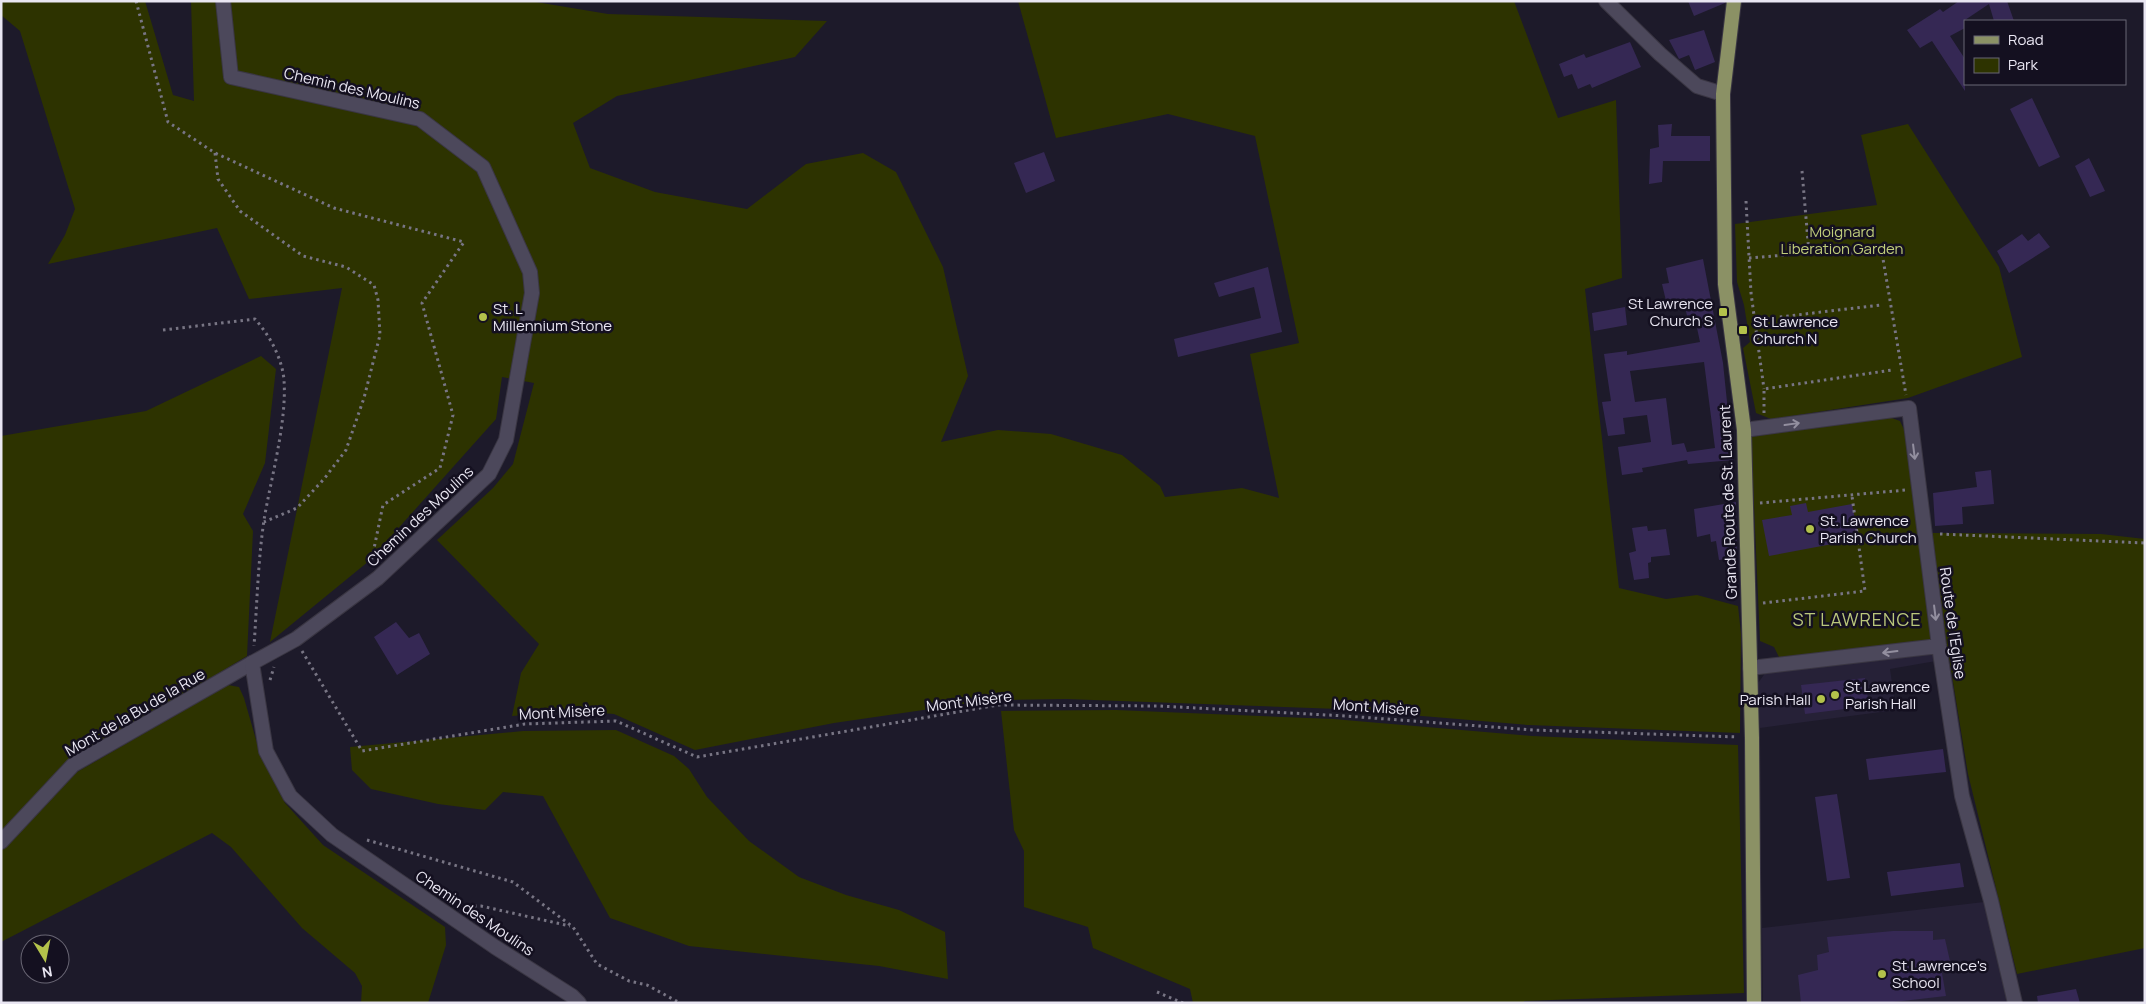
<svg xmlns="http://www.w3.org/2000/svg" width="2146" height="1004" font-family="Manrope,sans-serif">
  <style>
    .built { fill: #262137 }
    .green { fill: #2d3300 }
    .building { fill: #352854; fill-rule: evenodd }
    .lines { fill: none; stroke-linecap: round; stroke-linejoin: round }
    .minor-casing { stroke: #3a3643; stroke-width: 16 }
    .tertiary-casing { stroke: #3a3643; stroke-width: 16 }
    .primary-casing { stroke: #3a3643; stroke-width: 16 }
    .path { stroke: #787584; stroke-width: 3; stroke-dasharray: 2.5 4; stroke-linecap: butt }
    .minor { stroke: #4c485b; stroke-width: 14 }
    .tertiary { stroke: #4c485b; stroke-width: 14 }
    .primary { stroke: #8b9165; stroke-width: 14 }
    .oneway { stroke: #938f9f }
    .poi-dot { fill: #b3c24b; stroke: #141020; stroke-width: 2 }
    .labels { text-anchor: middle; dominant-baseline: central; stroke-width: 5; stroke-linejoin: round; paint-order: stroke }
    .street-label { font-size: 15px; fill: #e9e6f2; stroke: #141020 }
    .park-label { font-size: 15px; fill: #c0cd7b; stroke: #141020 }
    .poi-label { font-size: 15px; fill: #e9e6f2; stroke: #141020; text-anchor: start }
    .quarter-label { font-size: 18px; letter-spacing: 1px; fill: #bac77b; stroke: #141020 }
  </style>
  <rect width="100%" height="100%" fill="#1d1a2a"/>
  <!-- built -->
  <path class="built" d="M1933,652L1936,661L1890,669L1896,710L1760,728L1758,683L1766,672Z
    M1984,902L2009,1003H1763L1762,928Z"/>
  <!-- green -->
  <path class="green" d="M1,1H145L173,95L194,101L191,1H530L608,14L827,21L795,57L617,96L573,123L590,168L655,192L747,209L806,164L863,153L896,172L943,267L968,376L941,442L998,430L1051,434L1122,455L1160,486L1165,497L1242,488L1279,498L1250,354L1299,343L1255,136L1168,114L1056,138L1018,1H1514L1558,118L1616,100L1622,278L1585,289L1619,588L1666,599L1697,595L1738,606L1741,634L1740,733L1528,725L1339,709L1066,699L992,700L834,723L695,750L614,714L577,711L512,716L521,673L539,644L437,540L493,488L513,464L534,383L502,377L496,419L369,561L270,642L342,288L249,299L217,228L48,264L65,235L75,209L20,31L1,15Z
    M1908,124L1999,267L2022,357L1908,398L1771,419L1756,413L1743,348L1750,342L1744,305L1737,282L1735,224L1877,205L1861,135Z
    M261,356L276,369L265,463L243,514L253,531L247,656L70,763L1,835V436L146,411Z
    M1886,416L1900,421L1907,436L1933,633L1930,640L1780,659L1774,647L1760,641L1751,437Z
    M1931,533L2101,534L2145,539V948L2017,974L1968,774L1933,559Z
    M228,685L239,687L244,698L261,757L285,803L323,845L445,927L446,945L428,1003H361L362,986L355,973L302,928L231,847L212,833L1,942V851L77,772Z
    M1116,710L1333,719L1532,736L1738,745L1744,993L1524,1001V1003H1193L1190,989L1093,948L1088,927L1024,907V851L1014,830L1001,711Z
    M616,730L674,756L689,769L707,797L749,841L799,877L846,895L899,910L945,932L948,979L879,966L689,946L610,918L543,796L503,792L485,810L438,804L371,789L352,770L350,747L523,731Z"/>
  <!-- building -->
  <path class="building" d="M1688,1H1725V3L1694,16Z
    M1959,1H2007L2014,21H1994L1989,4L1965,20V28L1950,36L1965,59V91L1932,41L1920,48L1907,30L1940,9L1943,12Z
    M1704,30L1715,62L1695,70L1689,55L1679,59L1669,40Z
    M1630,42L1641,67L1592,88L1590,84L1578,89L1572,74L1564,77L1559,64L1584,54L1586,58Z
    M2032,98L2060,157L2039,167L2010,109Z
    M1672,124L1671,136H1710V161H1663L1662,182L1649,184L1650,149L1659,147L1658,125Z
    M1044,152L1055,181L1026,193L1014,163Z
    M2089,158L2105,191L2090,197L2075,166Z
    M2039,233L2050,247L2009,273L1997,251L2022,234L2028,241Z
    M1703,259L1723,363L1733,460L1688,464L1687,460L1642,468L1643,472L1622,475L1618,447L1651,442L1647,415L1623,418L1625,434L1608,436L1602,402L1611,401L1604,354L1627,351V355L1700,342L1694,314L1687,316L1684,301L1667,305L1662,284L1669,283L1666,268ZM1704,362L1715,448L1687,452L1684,443L1672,445L1666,398L1635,402L1630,371Z
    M1268,267L1282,332L1178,357L1174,339L1261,318L1254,287L1219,297L1214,283Z
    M1625,307L1627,325L1594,331L1592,313Z
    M1991,470L1994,504L1962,507L1963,524L1935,526L1933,493L1977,487L1975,472Z
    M1736,502L1737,557L1719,560L1716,541L1711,542L1710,534L1697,537L1694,509Z
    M1806,503L1808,512L1852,504L1859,539L1769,556L1762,520L1792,515L1790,506Z
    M1647,526L1648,531L1666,529L1670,555L1651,557V562L1648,563L1649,578L1634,580L1629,553L1636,551L1632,528Z
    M396,622L409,638L419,633L430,654L397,675L374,637Z
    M1865,678L1869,706L1805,714L1801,685Z
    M1943,749L1946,772L1869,780L1866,759Z
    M1837,794L1850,878L1827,881L1815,797Z
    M1960,863L1964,887L1891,896L1887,872Z
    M1893,931H1933V940L1945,939L1950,961L1940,962L1946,996L1885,1003H1801L1798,975L1818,970L1817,955L1829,952L1827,937Z
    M2076,989L2080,1003H2038L2037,996Z"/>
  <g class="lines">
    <!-- minor casing -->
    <g class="minor-casing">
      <path id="minor" d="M1606,1L1660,54L1697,86L1723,94
        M1744,430L1909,408L1939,646L1962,796L1991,901L2015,1003
        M1750,668L1939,646
        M1,842L73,765L252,663"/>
    </g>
    <!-- tertiary casing -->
    <g class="tertiary-casing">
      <path id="tertiary" d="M223,1L231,77L420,119L483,167L530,272L532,293L506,440L489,474L378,578L296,639L252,663L266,751L290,796L332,835L495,947L572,996L579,1003"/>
    </g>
    <!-- primary casing -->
    <g class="primary-casing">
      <path id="primary" d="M1734,1L1723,94L1725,284L1744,430L1752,738L1754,1003"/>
    </g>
    <!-- path -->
    <path class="path" d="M136,1L168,122L215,153L334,208L464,242L422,303L453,415L440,468L383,505L371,563
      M215,153L218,179L240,211L303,256L346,267L374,285L378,300L380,335L364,398L346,450L324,479L297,508L264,522
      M1802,171L1809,253H1882L1906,395
      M1746,201L1751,293L1764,389
      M1749,258L1809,253
      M1754,320L1881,305
      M163,330L255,319C270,336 282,358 284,380C287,422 271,478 264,520C258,561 257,604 254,646
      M1764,413V389L1892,370
      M1760,503L1906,490
      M1940,534L2145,543
      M1763,603L1865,591L1852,496
      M302,651L362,751L525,724L616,721L697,757L998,705L1159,706L1346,716L1533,730L1738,737
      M270,680L274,667
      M367,840L513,882L573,927L597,964L629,981L647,985L680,1003
      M461,906H481L570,926
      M1157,992L1183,1003"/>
    <!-- minor -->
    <use href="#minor" class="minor"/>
    <!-- tertiary -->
    <use href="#tertiary" class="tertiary"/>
    <!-- primary -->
    <use href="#primary" class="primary"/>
  </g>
  <!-- one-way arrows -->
  <defs><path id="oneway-shaft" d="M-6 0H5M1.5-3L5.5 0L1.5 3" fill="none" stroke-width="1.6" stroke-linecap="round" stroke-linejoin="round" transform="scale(1.25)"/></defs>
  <g class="oneway">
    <use href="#oneway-shaft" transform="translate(1792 424) rotate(-8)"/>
    <use href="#oneway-shaft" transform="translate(1914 452) rotate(83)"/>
    <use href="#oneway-shaft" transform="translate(1935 613) rotate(83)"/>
    <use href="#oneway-shaft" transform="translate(1890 652) rotate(173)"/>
  </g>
  <!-- markers -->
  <g class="poi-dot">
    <rect x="1718" y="307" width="10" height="10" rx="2.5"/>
    <circle cx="483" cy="317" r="5"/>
    <rect x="1738" y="325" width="10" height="10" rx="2.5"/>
    <circle cx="1810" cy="529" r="5"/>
    <circle cx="1835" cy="695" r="5"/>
    <circle cx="1821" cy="699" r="5"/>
    <circle cx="1882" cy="974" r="5"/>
  </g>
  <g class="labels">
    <!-- street labels -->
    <g class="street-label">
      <text transform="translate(352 88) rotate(13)">Chemin des Moulins</text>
      <text transform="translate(1728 502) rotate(-92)">Grande Route de St. Laurent</text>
      <text transform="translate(420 516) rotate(-43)">Chemin des Moulins</text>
      <text transform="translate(1953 623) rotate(82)">Route de l'Eglise</text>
      <text transform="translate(969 701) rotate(-7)">Mont Misère</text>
      <text transform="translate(1376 707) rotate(4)">Mont Misère</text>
      <text transform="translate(135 712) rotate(-30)">Mont de la Bu de la Rue</text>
      <text transform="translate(562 712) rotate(-3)">Mont Misère</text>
      <text transform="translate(475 913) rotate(34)">Chemin des Moulins</text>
    </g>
    <!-- park labels -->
    <g class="park-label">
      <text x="1842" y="231">Moignard<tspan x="1842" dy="17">Liberation Garden</tspan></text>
    </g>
    <!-- poi labels -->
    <g class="poi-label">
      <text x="1713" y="303" text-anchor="end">St Lawrence<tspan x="1713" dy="17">Church S</tspan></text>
      <text x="493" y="308">St. L<tspan x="493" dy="17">Millennium Stone</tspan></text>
      <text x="1753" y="321">St Lawrence<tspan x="1753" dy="17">Church N</tspan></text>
      <text x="1820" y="520">St. Lawrence<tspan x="1820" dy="17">Parish Church</tspan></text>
      <text x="1845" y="686">St Lawrence<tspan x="1845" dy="17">Parish Hall</tspan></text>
      <text x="1811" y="699" text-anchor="end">Parish Hall</text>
      <text x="1892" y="965">St Lawrence's<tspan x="1892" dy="17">School</tspan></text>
    </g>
    <!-- quarter labels -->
    <g class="quarter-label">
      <text x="1857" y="619">ST LAWRENCE</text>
    </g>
  </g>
  <!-- border -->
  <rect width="2146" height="1004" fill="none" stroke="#e9e6f2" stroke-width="5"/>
  <!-- legend -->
  <rect x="1964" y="20" width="162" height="65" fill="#141020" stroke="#696674"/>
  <rect x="1974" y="36" width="25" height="8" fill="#8b9165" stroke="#696674"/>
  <text x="2008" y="45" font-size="15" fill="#e9e6f2">Road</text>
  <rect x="1974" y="58" width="25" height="15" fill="#2d3300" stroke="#696674"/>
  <text x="2008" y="70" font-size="15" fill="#e9e6f2">Park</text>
  <!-- north arrow -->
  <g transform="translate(45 959) rotate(170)"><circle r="24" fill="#141020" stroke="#696674"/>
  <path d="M0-4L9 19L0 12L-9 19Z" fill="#b3c24b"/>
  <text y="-8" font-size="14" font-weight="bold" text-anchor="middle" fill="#e9e6f2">N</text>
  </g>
</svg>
